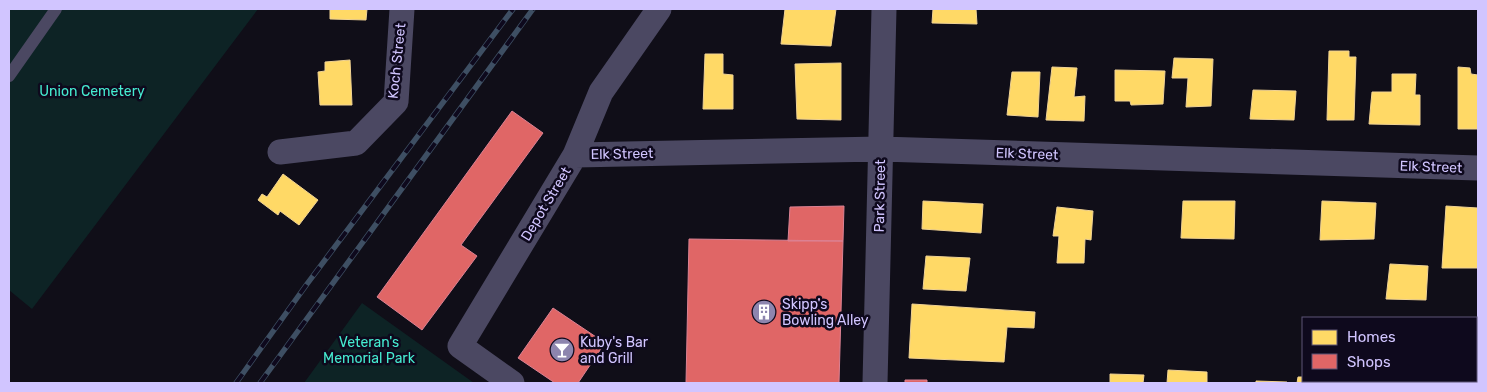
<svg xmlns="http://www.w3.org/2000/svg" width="1487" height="392" font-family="Rubik,sans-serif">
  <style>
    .green { fill: #0d2325 }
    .homes { fill: #ffd966; stroke: #f1d394 }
    .shops { fill: #e06666; stroke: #dc8294 }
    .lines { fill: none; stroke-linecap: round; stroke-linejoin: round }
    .lane { stroke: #4b4862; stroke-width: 12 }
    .street { stroke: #4b4862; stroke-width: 25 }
    .rail-casing { stroke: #3e4f63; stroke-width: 5.5 }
    .rail { stroke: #0e091d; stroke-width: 4; stroke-dasharray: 11; stroke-linecap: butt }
    .labels { text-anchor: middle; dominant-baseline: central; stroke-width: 5; stroke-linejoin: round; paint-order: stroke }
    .street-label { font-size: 14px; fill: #d1c5ff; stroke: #0e091d }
    .park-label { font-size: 14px; fill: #45ebd0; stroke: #0e091d }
    .poi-label { font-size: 14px; fill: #d1c5ff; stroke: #0e091d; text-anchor: start }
  </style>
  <rect width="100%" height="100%" fill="#100e18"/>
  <!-- green -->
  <path class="green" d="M9,9H258L32,309L9,290Z
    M362,303L474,383H304Z"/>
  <!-- homes -->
  <path class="homes" d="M330,9H367L366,20L330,19Z
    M785,9H836L831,46L781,44Z
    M933,9H976L977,24L932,23Z
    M1329,51H1349V57H1356L1354,120H1327Z
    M705,54H723V74L733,75V109H703Z
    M1174,58L1213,59L1211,106L1186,107L1188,78H1172Z
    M350,60L352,105H320L318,72L325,71V62Z
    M841,63V120L797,119L795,64Z
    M1052,67L1077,68L1074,97L1085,96L1084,121L1046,120Z
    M1458,67L1470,68L1471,74L1478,75V129H1458Z
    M1115,70L1165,71L1163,104L1131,105L1130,101H1115Z
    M1012,72H1040L1038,117L1007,115Z
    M1392,74H1416L1415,95H1420V125L1369,124L1372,92H1392Z
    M1253,90L1296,91L1294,120L1250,119Z
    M283,174L318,200L299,225L280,211L278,215L258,200L262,194L267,197Z
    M923,201L983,204L981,233L922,229Z
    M1183,201H1235L1234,239L1181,238Z
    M1322,201L1376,203L1374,239L1320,240Z
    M1446,206L1478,208V268H1442Z
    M1057,207L1093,211L1091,240L1085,239L1084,263H1057L1059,236H1053Z
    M926,256L970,258L966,291L923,289Z
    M1390,264L1428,266L1426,300L1386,299Z
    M912,304L1035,312L1034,328L1007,327L1004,362L909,358Z
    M1168,370L1207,372V383H1167Z
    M1110,374L1144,375L1143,383H1110Z
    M1298,377H1303V381H1351V383H1297Z
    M1256,381L1287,382V383H1256Z
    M1380,381H1416V383H1380Z
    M1438,381H1473V383H1438Z"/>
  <!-- shops -->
  <path class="shops" d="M512,111L543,133L461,245L477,256L422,330L377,297Z
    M844,206L843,241H788L790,207Z
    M689,239L843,241L839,383H686Z
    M553,308L605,343L578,383H555L518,358Z
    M905,380H927V383H905Z"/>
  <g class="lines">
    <!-- lane -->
    <path class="lane" d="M9,76L56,9"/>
    <!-- street -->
    <path class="street" d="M280,152L356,143L396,102L402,9
      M575,155L881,149L1478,168
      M512,383L460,346L575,155L601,92L659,9
      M875,383L884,9"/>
    <!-- rail casing -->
    <g class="rail-casing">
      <path id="rail" d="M236,383L307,284L513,9
        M260,383L533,9"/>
    </g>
    <!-- rail -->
    <use href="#rail" class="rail"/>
  </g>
  <!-- icons -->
  <defs>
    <g id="building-disc" transform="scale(1.25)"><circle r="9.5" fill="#8d85ae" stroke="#0e091d"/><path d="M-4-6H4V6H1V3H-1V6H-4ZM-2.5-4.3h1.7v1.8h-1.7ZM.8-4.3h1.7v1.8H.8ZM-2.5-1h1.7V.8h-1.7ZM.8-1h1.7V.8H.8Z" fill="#fff"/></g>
    <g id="bar-disc" transform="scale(1.25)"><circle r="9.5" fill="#8d85ae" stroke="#0e091d"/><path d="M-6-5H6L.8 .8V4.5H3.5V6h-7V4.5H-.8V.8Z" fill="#fff"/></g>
  </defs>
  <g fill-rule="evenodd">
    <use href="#building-disc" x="764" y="312"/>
    <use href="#bar-disc" x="562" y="350"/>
  </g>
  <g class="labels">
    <!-- street labels -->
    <g class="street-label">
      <text transform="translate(397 61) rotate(-84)">Koch Street</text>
      <text transform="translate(622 154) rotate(-1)">Elk Street</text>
      <text transform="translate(1027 154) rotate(2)">Elk Street</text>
      <text transform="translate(1431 167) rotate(2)">Elk Street</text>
      <text transform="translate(880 196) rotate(-89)">Park Street</text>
      <text transform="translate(546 204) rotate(-59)">Depot Street</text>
    </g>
    <!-- park labels -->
    <g class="park-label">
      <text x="92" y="91">Union Cemetery</text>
      <text x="369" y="342">Veteran's<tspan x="369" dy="16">Memorial Park</tspan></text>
    </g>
    <!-- poi labels -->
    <g class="poi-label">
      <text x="782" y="304">Skipp's<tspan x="782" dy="16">Bowling Alley</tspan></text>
      <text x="580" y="342">Kuby's Bar<tspan x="580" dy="16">and Grill</tspan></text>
    </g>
  </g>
  <!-- border -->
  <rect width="1487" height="392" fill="none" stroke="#d1c5ff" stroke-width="20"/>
  <!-- legend -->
  <rect x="1302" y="317" width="175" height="65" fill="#0e091d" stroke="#5c5477"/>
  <rect x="1312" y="330" width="25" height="15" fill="#ffd966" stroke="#5c5477"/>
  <text x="1347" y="342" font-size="15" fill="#d1c5ff">Homes</text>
  <rect x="1312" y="354" width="25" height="15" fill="#e06666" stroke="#5c5477"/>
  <text x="1347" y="367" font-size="15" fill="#d1c5ff">Shops</text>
</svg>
